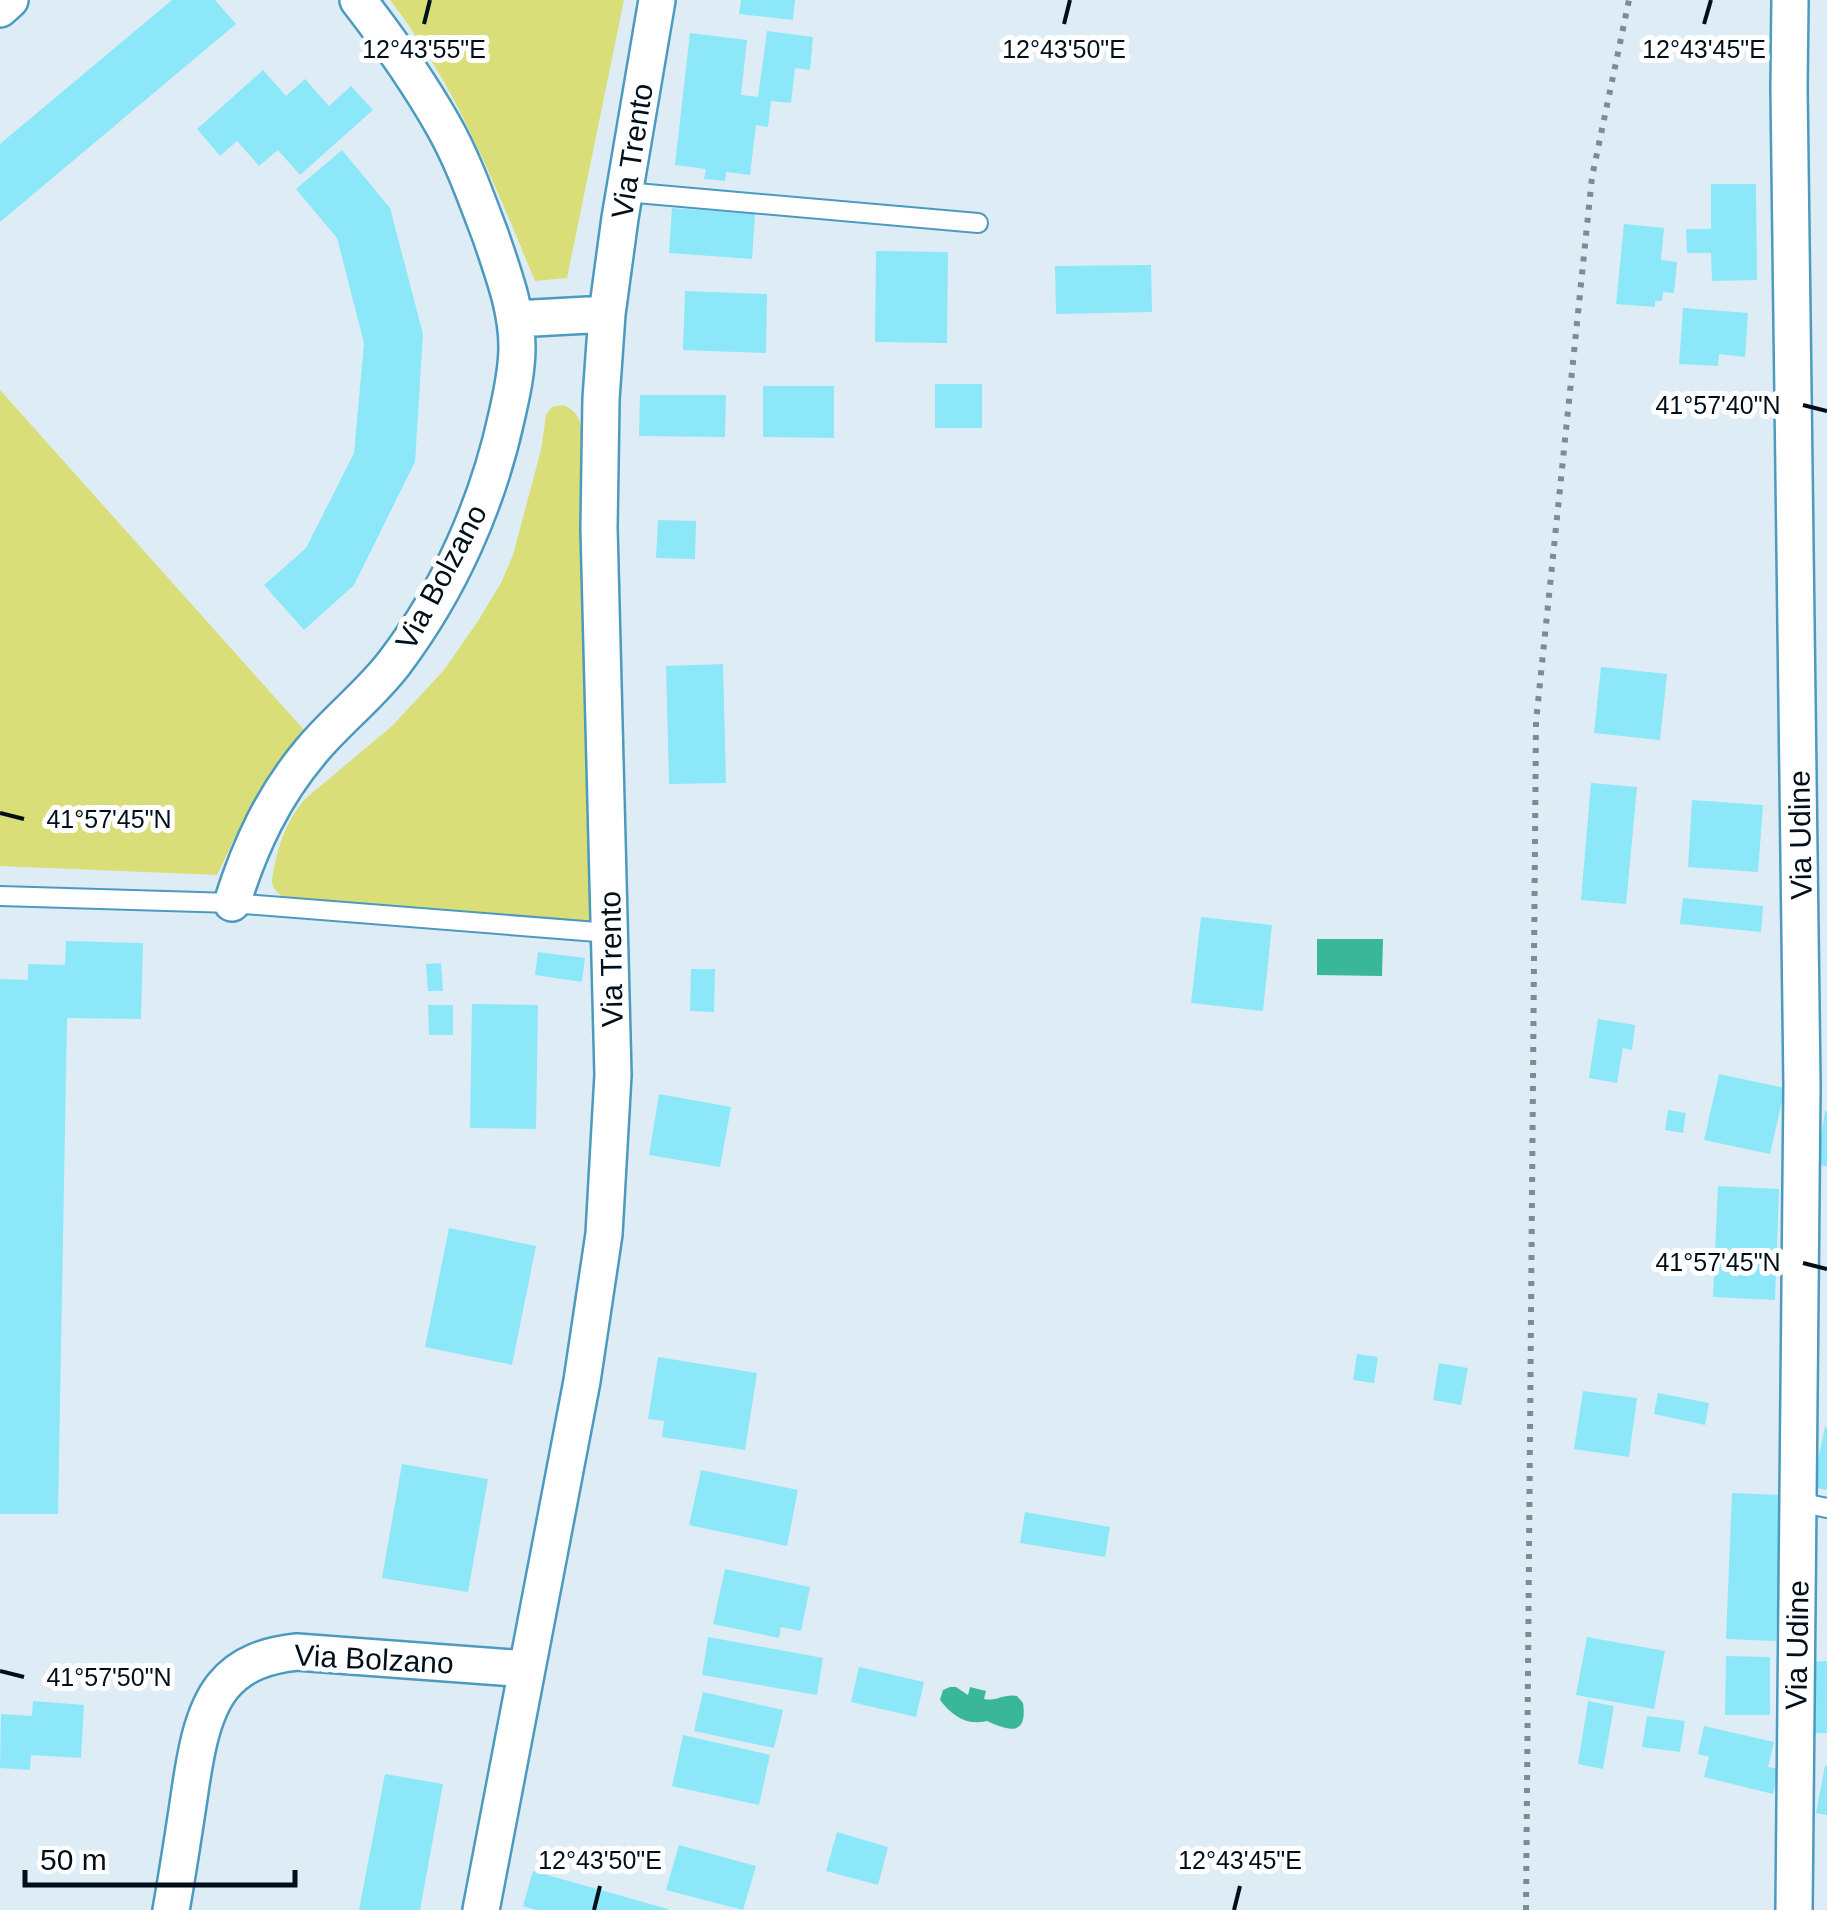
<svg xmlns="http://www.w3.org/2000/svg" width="1827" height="1910" font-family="Arial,sans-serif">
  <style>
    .green { fill: #d9de78 }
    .water { fill: #39b796 }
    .building { fill: #8ce7f8 }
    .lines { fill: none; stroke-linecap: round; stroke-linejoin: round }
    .service-casing { stroke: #4d9abf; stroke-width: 22 }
    .minor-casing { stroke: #4d9abf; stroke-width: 40 }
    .path { stroke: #7c8b94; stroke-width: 6; stroke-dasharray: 5 8; stroke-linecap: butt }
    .service { stroke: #fff; stroke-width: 18 }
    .minor { stroke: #fff; stroke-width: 35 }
    .ticks { fill: none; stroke: #000f19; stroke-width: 4 }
    .labels { text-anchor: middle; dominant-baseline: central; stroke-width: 10; stroke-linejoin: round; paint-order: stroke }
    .street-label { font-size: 30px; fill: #000f19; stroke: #fff }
    .ticks-label { font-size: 25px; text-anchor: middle; fill: #000f19; stroke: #fff; stroke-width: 10; stroke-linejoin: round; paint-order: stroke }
  </style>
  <rect width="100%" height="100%" fill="#deedf5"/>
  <!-- green -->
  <path class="green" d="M390,0H624L567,278L535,281C494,183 456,85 390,0Z
    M0,390L305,731L239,829L217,875L0,866Z
    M563,405C576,410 579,417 582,430L591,922L303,902C290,900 273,896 272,881C276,851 285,822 305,799L392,726L444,670L478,621L501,583L513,555L541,450L546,415L552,407Z"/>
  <!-- water -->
  <path class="water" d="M1317,939H1383L1382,976L1317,975Z
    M950,1687H956L968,1695L970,1687L986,1691L984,1699C995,1702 1005,1693 1017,1696L1023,1703C1028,1738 1007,1730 987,1721C967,1726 952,1716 940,1700L943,1690Z"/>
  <!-- building -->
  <path class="building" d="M172,0H215L236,24L0,222V144Z
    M741,0H795L793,20L739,14Z
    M767,31L813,37L810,70L795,68L791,103L771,101L768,127L756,125L750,175L726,172L725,181L704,179L706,169L675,165L690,33L747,40L741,95L758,97Z
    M263,70L286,96L305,79L329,106L351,86L373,110L300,175L278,150L259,166L237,141L220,156L197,129Z
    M342,150L390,208L423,334L415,462L354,585L304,630L264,585L306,548L354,453L364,343L337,238L296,189Z
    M1711,184H1756L1757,280L1712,281L1711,253H1687L1686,229H1711Z
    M672,208L755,214L752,259L669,253Z
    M1624,224L1664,228L1661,260L1677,262L1674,293L1663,292L1662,301H1655V307L1616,304Z
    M876,251L948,252L947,343L875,342Z
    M1151,265L1152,312L1056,314L1055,266Z
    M685,291L767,294L766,353L683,350Z
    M1683,308L1748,313L1745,357L1719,354L1718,366L1679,364Z
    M935,384H982V428H935Z
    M763,386H834V438L763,437Z
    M640,395H726L725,437L639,436Z
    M658,520L696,521L695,559L656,558Z
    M723,664L726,783L669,784L666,666Z
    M1601,667L1667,674L1660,740L1594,733Z
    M1591,783L1637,787L1626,904L1581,900Z
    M1692,800L1763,805L1758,872L1688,867Z
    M1683,898L1763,906L1761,932L1680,924Z
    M1201,917L1272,925L1263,1011L1191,1003Z
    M66,941L143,943L141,1019L67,1018L58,1514H0V979L28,980V964L65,965Z
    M538,952L585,958L582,982L535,975Z
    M441,963L443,991H428L426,964Z
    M691,969H715L714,1012L690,1011Z
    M472,1004L538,1005L536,1129L470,1128Z
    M428,1005H453V1035H429Z
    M1598,1019L1635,1025L1632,1050L1623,1048L1617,1083L1589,1078Z
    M1719,1074L1785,1088L1770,1154L1704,1140Z
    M659,1094L731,1107L720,1167L649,1155Z
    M1668,1110L1686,1113L1683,1133L1665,1130Z
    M1825,1111H1827V1166L1817,1165Z
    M1718,1186L1779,1189L1775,1300L1713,1297Z
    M449,1228L536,1246L512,1365L425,1347Z
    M1357,1354L1378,1357L1374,1383L1353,1380Z
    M658,1357L757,1373L745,1450L662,1437L664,1421L648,1419Z
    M1439,1363L1468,1368L1461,1405L1433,1400Z
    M1583,1391L1637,1398L1629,1457L1574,1449Z
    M1658,1393L1709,1403L1705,1425L1654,1414Z
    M1825,1427H1827V1490L1812,1487Z
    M402,1464L488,1479L468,1592L382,1578Z
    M701,1470L798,1490L787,1546L689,1525Z
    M1732,1493L1782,1495L1776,1641L1726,1639Z
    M1025,1512L1110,1527L1105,1557L1020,1543Z
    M725,1569L810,1587L801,1631L781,1627L779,1638L713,1624Z
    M708,1637L823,1658L817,1695L702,1675Z
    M1587,1637L1665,1651L1654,1709L1576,1695Z
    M1726,1656L1770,1657V1715H1725Z
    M1827,1661V1733H1813L1811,1662Z
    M859,1667L924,1682L916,1717L851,1702Z
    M703,1692L783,1710L774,1748L694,1731Z
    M33,1701L84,1705L81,1758L31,1755L30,1770L0,1768L1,1714L32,1716Z
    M1588,1701L1614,1706L1603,1769L1578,1764Z
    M1647,1716L1685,1721L1680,1752L1642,1747Z
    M1704,1726L1774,1742L1768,1767L1779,1769L1773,1794L1704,1777L1709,1757L1698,1754Z
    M683,1735L770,1755L759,1805L672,1786Z
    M1825,1766H1827V1815L1816,1813Z
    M385,1774L443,1784L420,1910H359Z
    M837,1832L888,1847L878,1885L826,1871Z
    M679,1845L756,1866L743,1910L666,1890Z
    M533,1871L668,1909V1910H536L523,1906Z"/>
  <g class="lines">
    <!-- service casing -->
    <g class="service-casing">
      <path id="service" d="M625,192L978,223
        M0,896L232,903L610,933
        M1798,1502L1827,1508"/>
    </g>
    <!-- minor casing -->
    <g class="minor-casing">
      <path id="minor" d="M1790,0L1789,88L1802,1085L1794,1910
        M0,9L10,0
        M515,319L607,314
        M232,903C250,846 273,796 312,750C338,719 371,694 395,662C450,589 488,503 507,415C512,393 517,370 517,347C517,309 503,273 491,237C477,200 463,160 443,125C418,81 389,40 358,0
        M171,1910C177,1877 182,1844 187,1811C193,1773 198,1717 223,1686C242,1663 268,1655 297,1652L527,1669
        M481,1910L582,1381L604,1234L613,1075L599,528L601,399L607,314L620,218L657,0"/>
    </g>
    <!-- path -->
    <path class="path" d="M1526,1910L1536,722L1592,177L1629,0"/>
    <!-- service -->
    <use href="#service" class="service"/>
    <!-- minor -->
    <use href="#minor" class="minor"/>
  </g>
  <!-- ticks -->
  <path class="ticks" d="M424,24L430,0M1064,24L1070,0M1704,24L1711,0M1803,405L1827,411M0,813L24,819M1803,1263L1827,1269M0,1671L24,1677M594,1910L600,1886M1234,1910L1240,1886"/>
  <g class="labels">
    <!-- street labels -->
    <g class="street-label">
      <text transform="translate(632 151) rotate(-81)">Via Trento</text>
      <text transform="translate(441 577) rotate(-62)">Via Bolzano</text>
      <text transform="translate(1800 835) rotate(-91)">Via Udine</text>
      <text transform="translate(611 959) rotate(-91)">Via Trento</text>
      <text transform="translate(1797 1645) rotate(-89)">Via Udine</text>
      <text transform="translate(374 1659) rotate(3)">Via Bolzano</text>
    </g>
  </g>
  <g class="ticks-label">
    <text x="424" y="58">12°43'55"E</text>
    <text x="1064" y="58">12°43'50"E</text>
    <text x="1704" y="58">12°43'45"E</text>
    <text x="1718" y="414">41°57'40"N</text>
    <text x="109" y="828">41°57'45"N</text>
    <text x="1718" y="1271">41°57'45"N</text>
    <text x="109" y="1686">41°57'50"N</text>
    <text x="600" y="1869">12°43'50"E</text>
    <text x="1240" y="1869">12°43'45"E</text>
  </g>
  <!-- scale -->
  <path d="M25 1870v15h270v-15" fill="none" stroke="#000f19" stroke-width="5"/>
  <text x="40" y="1870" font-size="30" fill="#000f19" stroke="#ffffff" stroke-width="8" paint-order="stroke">50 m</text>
</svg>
